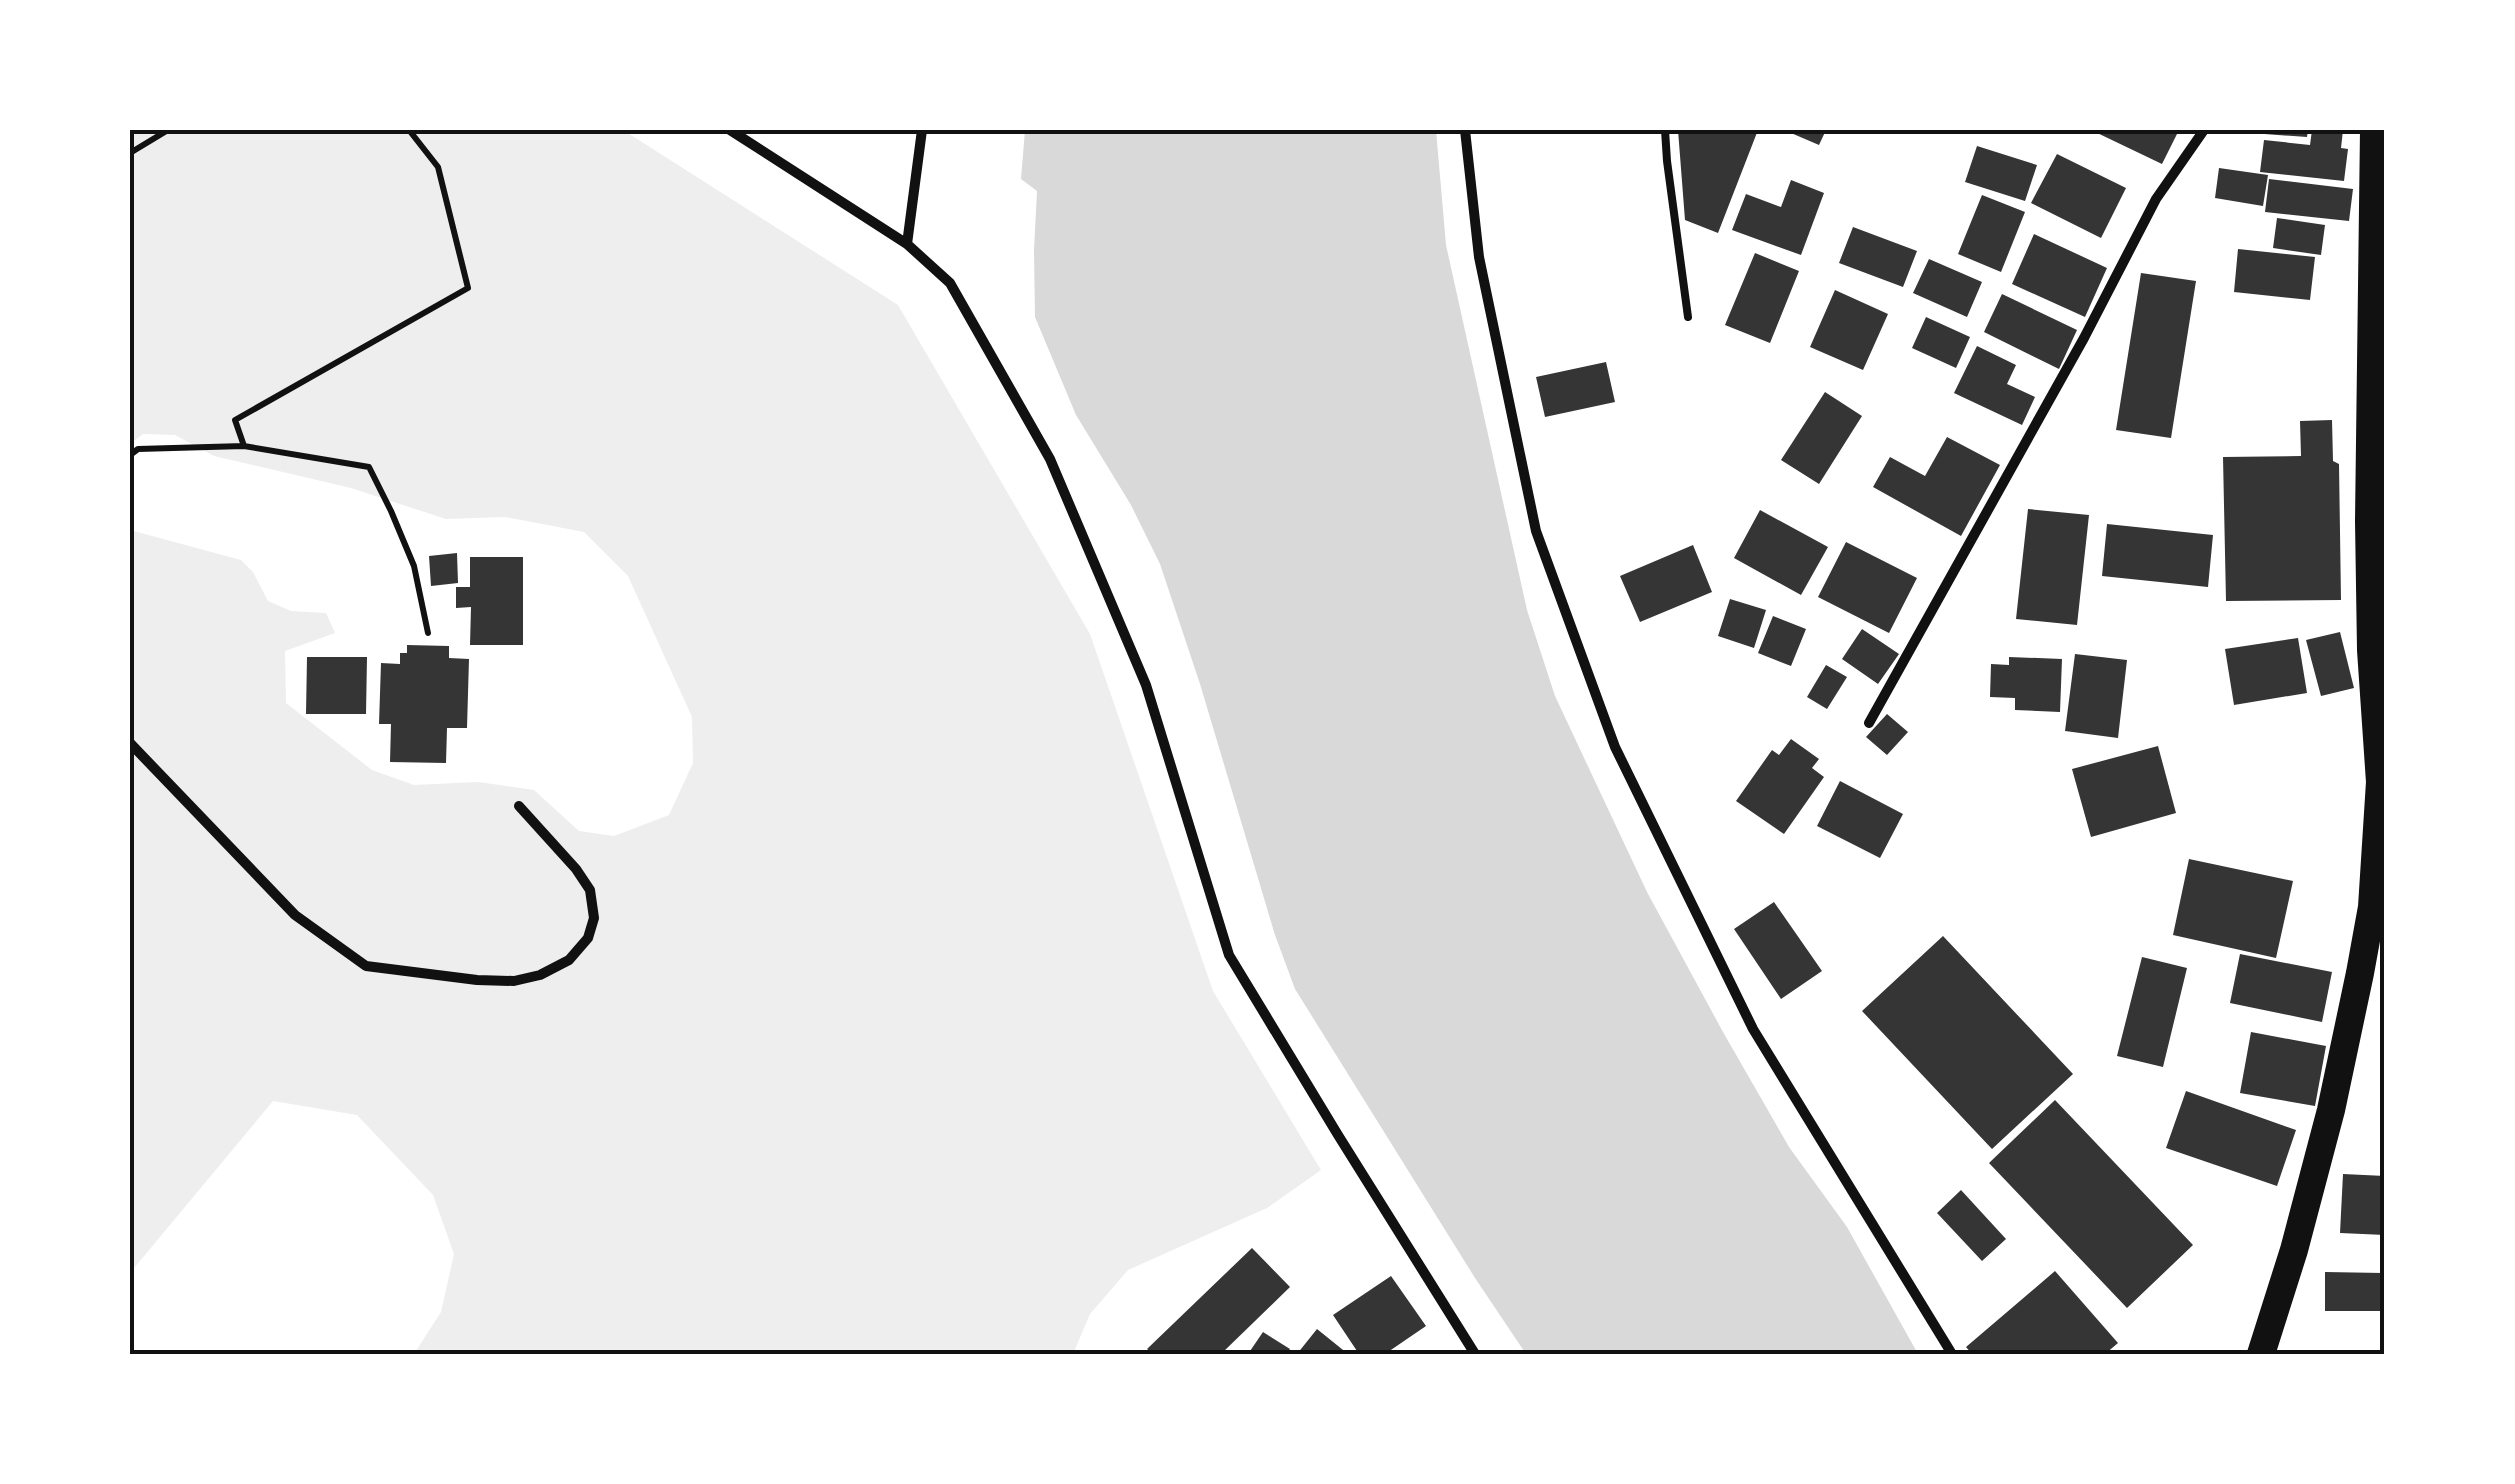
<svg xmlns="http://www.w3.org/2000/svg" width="2515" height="1484" font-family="Helvetica,sans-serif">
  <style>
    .green { fill: #eee }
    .water { fill: #d9d9d9 }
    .building { fill: #353535 }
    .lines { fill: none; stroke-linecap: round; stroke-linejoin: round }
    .path { stroke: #111; stroke-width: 6 }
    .service { stroke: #111; stroke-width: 8 }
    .minor { stroke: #111; stroke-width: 10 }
    .trunk { stroke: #111; stroke-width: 28 }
    .neatline { fill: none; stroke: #111; stroke-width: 4 }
  </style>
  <rect width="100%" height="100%" fill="#fff"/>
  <!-- green -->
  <path class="green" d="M130,130H623L898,305L1090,634L1213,991L1321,1170L1267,1208L1128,1270L1090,1314L1073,1354H414L441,1312L454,1254L433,1195L357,1115L273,1101L130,1273V530L241,560L253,572L268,601L291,611L326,613L335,633L285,651L286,703L372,770L414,785L478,782L534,790L579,831L614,836L669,815L693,763L692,717L628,576L584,532L505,517L446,519L351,488L214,456L175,435L143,434L130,444Z"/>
  <!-- water -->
  <path class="water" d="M1025,130H1436L1446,245L1527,610L1555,696L1647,892L1723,1032L1789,1147L1847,1227L1918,1354H1526L1475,1278L1295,989L1275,935L1200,684L1160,564L1131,505L1076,415L1035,317L1034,250L1037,191L1021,179Z"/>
  <!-- building -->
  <path class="building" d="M1678,130H1758L1718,233L1685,220Z
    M1784,130H1826L1819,145Z
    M2091,130H2179L2162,164Z
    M2251,130H2308L2307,137L2251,133Z
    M2312,130H2343L2341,148L2348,149L2344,181L2260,172L2264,140L2310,145Z
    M1977,146L2037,165L2025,201L1965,182Z
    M2057,154L2126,188L2101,238L2031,203Z
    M2219,168L2268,175L2263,206L2215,198Z
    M2269,179L2353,189L2349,221L2265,212Z
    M1791,180L1824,193L1801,255L1732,230L1746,194L1781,207Z
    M1982,195L2025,212L2001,272L1958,254Z
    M2277,218L2325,225L2321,255L2273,248Z
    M1853,227L1917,251L1903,287L1839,263Z
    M2034,234L2107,268L2085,317L2012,284Z
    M2238,249L2315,257L2310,300L2234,292Z
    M1755,253L1799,271L1770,343L1725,325Z
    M1929,259L1982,282L1967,317L1913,293Z
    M2141,273L2196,281L2171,438L2116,430Z
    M1835,290L1888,314L1863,370L1810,347Z
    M2002,294L2077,330L2059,369L1984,332Z
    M1926,317L1970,337L1956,368L1912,348Z
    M1977,346L2016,365L2007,384L2035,397L2022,425L1954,393Z
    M1606,362L1615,402L1545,417L1536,377Z
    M1825,392L1862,416L1819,484L1781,460Z
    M2332,420L2333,461L2339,464L2341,600L2226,601L2223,457L2301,456L2300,421Z
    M1947,437L2000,465L1961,536L1873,487L1890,457L1925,476Z
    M2028,509L2089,515L2077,625L2016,619Z
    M1760,510L1828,547L1801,595L1734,558Z
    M2107,524L2213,535L2208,587L2102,576Z
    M1846,542L1917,578L1889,633L1818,597Z
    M1693,545L1712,592L1640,622L1620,576Z
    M457,553L458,583L431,586L429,556Z
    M470,557H523V645H470L471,607L456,608V587H470Z
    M1730,599L1766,610L1754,648L1718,636Z
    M1773,616L1806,629L1791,666L1758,653Z
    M1862,629L1899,654L1878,684L1842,659Z
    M2340,632L2354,688L2321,696L2306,640Z
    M2298,638L2307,693L2234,705L2225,649Z
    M407,645L449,646V658L469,659L467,728H447L446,763L390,762L391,724H379L381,663L400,664V653H407Z
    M2075,654L2127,660L2118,738L2065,731Z
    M307,657H367L366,714H306Z
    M2009,657L2062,659L2060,712L2015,710V698L1990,697L1991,664L2009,665Z
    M1826,665L1847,677L1827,709L1807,697Z
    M1887,714L1908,732L1887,755L1866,737Z
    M1791,739L1819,759L1812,768L1824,777L1784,834L1736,801L1772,750L1779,755Z
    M2158,746L2176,813L2091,837L2072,769Z
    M1840,781L1903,814L1880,858L1817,826Z
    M2189,859L2293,881L2276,958L2173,935Z
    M1774,902L1822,971L1781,999L1734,929Z
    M1943,936L2073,1074L1992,1149L1862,1011Z
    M2240,954L2332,972L2322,1022L2230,1003Z
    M2142,957L2187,968L2163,1067L2117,1056Z
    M2251,1032L2326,1046L2315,1106L2240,1093Z
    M2186,1091L2296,1130L2277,1186L2166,1148Z
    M2055,1100L2193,1245L2127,1308L1989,1163Z
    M2343,1174L2385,1176V1235L2340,1233Z
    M1961,1190L2006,1239L1982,1261L1937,1213Z
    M1252,1248L1290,1287L1221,1354H1153L1147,1349Z
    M2055,1271L2118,1343L2105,1354H1972L1966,1347Z
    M2325,1272L2383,1273L2382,1311H2325Z
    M1391,1276L1426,1326L1385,1354H1359L1333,1315Z
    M1317,1329L1348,1354H1297Z
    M1263,1332L1290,1349L1287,1354H1248Z"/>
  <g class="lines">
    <!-- path -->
    <path class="path" d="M409,130L438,167L468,288L235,420L244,446L369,467L391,511L414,566L428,633
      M130,153L168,130
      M130,455L138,449L244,446"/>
    <!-- service -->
    <path class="service" d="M1665,130L1667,161L1688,317"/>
    <!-- minor -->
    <path class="minor" d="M730,130L907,244L950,283L1050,459L1146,685L1229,955L1338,1135L1475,1354
      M1465,130L1479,257L1536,531L1615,747L1753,1029L1952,1354
      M907,244L922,130
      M1869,723L2084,338L2156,199L2204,130
      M130,743L295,915L366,966L477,980L514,981L540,975L569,960L588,938L594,918L590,890L576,869L519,806"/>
    <!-- trunk -->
    <path class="trunk" d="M2261,1354L2294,1250L2331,1110L2360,973L2372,907L2380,782L2371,650L2369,521L2374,130"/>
  </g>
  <!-- border -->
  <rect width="2515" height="1484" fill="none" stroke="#ffffff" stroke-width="265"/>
  <rect x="132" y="132" width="2250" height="1220" class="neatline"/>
</svg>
